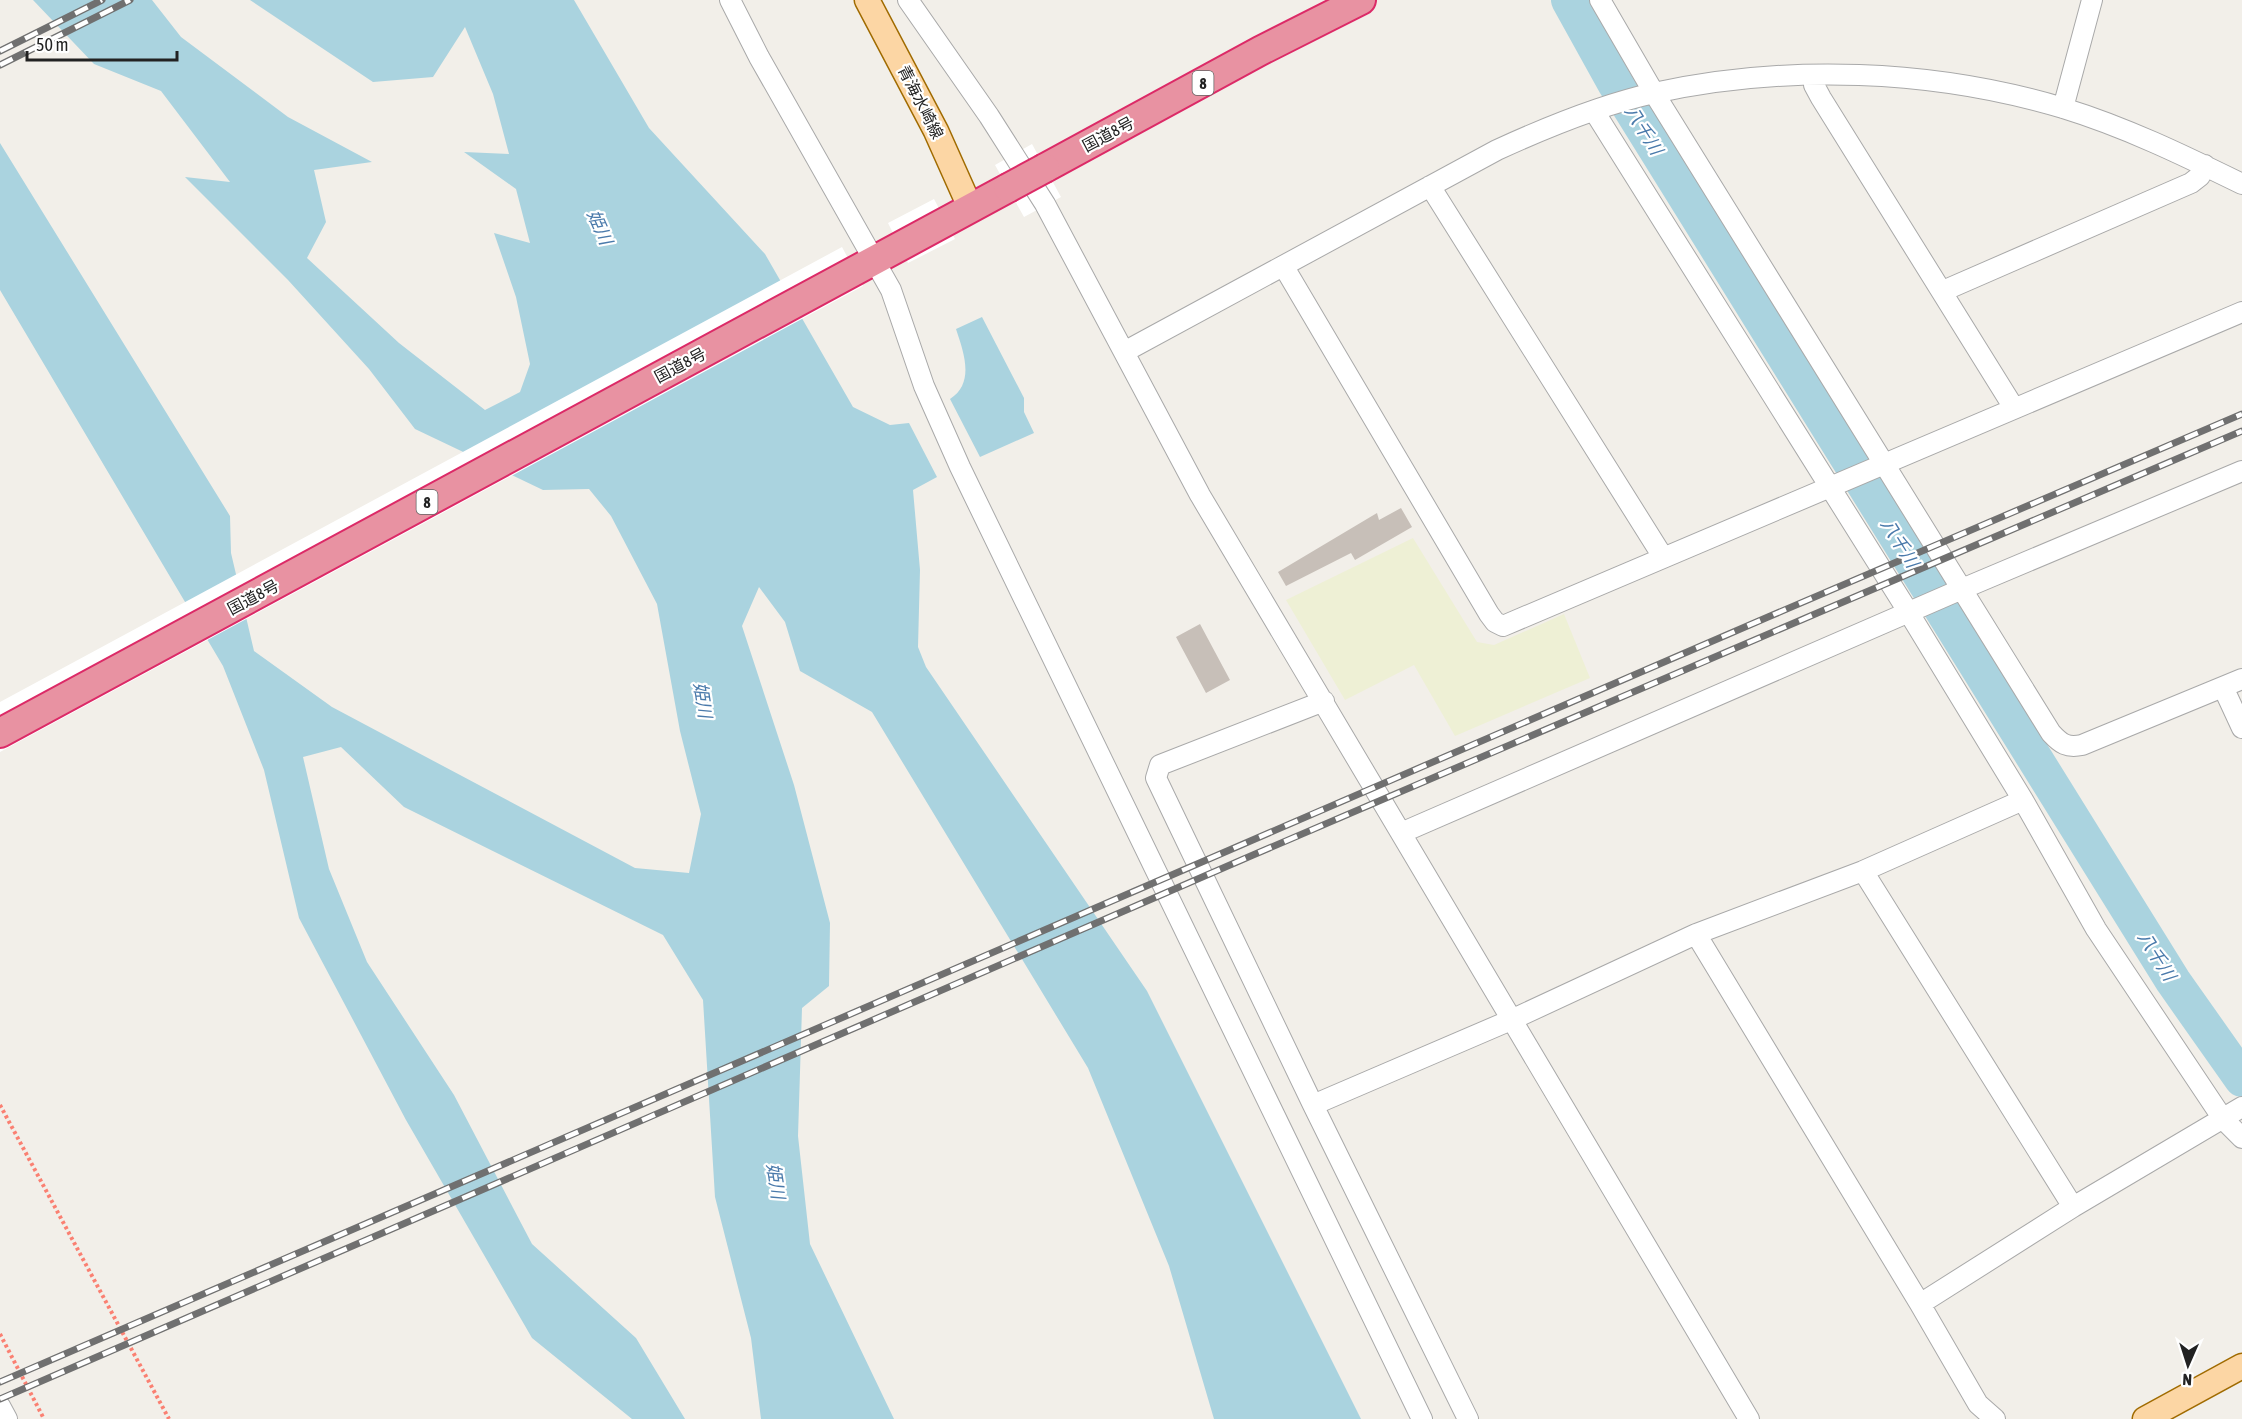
<svg xmlns="http://www.w3.org/2000/svg" width="2242" height="1419" font-family="'Asap Condensed','Noto Sans JP',sans-serif">
  <style>
    .farmland { fill: #eef0d5 }
    .water { fill: #aad3df }
    .pier { fill: #fff }
    .lines { fill: none; stroke-linecap: round; stroke-linejoin: round }
    .river { stroke: #aad3df; stroke-width: 36 }
    .building { fill: #c7bfb8 }
    .minor-casing { stroke: #a9a9a9; stroke-width: 22 }
    .major-casing { stroke: #a06b00; stroke-width: 27 }
    .highway-casing { stroke: #dc2a67; stroke-width: 32 }
    .path { stroke: #fa8072; stroke-width: 4; stroke-dasharray: 3 3; stroke-linecap: butt }
    .minor { stroke: #fff; stroke-width: 20 }
    .major { stroke: #fcd6a4; stroke-width: 24 }
    .highway { stroke: #e892a2; stroke-width: 28 }
    .rail-casing { stroke: #707070; stroke-width: 7 }
    .rail { stroke: #fff; stroke-width: 4.5; stroke-dasharray: 14; stroke-linecap: butt }
    .highway-bridge-casing { stroke: #dc2a67; stroke-width: 32; stroke-linecap: butt }
    .highway-bridge { stroke: #e892a2; stroke-width: 28 }
    .labels { text-anchor: middle; dominant-baseline: central; stroke-width: 4.5; stroke-linejoin: round; paint-order: stroke }
    .shield { fill: #fff; stroke: #646464; stroke-width: 1.5 }
    .shield-label { font-size: 15px; font-weight: bold; fill: #222 }
    .street-label { font-size: 16px; fill: #222; stroke: #fff }
    .water-label { font-size: 18px; font-style: italic; fill: #4a7aab; stroke: #fff }
  </style>
  <rect width="100%" height="100%" fill="#f2efe9"/>
  <!-- farmland -->
  <path class="farmland" d="M1413,538L1477,642L1494,645L1564,614L1590,678L1455,736L1414,665L1345,700L1286,600Z"/>
  <!-- water -->
  <path class="water" d="M33,0H152L181,37L288,117L372,162L314,170L326,222L307,258L399,343L485,410L520,392L530,364L516,297L494,233L530,243L516,189L464,152L509,154L493,94L465,27L433,77L373,82L250,0H574L649,128L765,254L853,407L890,425L909,423L937,477L913,490L920,570L918,647L926,667L1147,991L1361,1419H1214L1169,1266L1088,1068L872,712L800,671L785,622L759,587L742,626L794,785L830,923L829,986L802,1008L798,1136L810,1244L894,1419H761L751,1338L715,1197L703,1000L663,935L404,807L341,747L303,757L329,869L367,962L454,1095L532,1244L636,1338L685,1419H632L532,1338L406,1120L299,918L264,770L223,666L0,290V143L230,516L231,553L254,651L332,707L635,868L689,873L701,814L680,731L657,604L611,516L589,489L543,490L415,429L369,369L288,280L185,177L230,182L161,91L94,64Z
    M982,317L1024,398V412L1034,433L980,457L950,399C975,383 964,353 956,329Z"/>
  <!-- pier -->
  <path class="pier" d="M1032,144L1061,197L1024,217L995,165Z
    M934,199L955,239L908,263L888,223Z
    M842,247L863,286L0,752V702Z"/>
  <g class="lines">
    <!-- river -->
    <path class="river" d="M1569,0L1615,83L2173,981L2242,1079"/>
  </g>
  <!-- building -->
  <path class="building" d="M1401,508L1412,527L1355,560L1351,553L1286,586L1278,572L1377,513L1379,520Z
    M1200,624L1230,680L1206,693L1176,637Z"/>
  <g class="lines">
    <!-- minor casing -->
    <g class="minor-casing">
      <path id="minor" d="M730,0L759,57L891,290L924,386L960,467L1422,1419
        M908,0L989,116L1045,204L1200,495L1749,1419
        M1600,0L1654,93L2051,733C2061,744 2067,748 2082,745L2242,679
        M1814,76V85L1821,98L2014,408
        M2063,108L2092,0
        M1594,111L1909,613L2023,800L2096,929L2223,1119L2242,1138
        M1430,186L1663,557
        M1284,267L1489,614L1495,622L1503,626L2242,312
        M1943,291L2191,183L2200,176L2205,165
        M1124,352L1497,150C1547,127 1600,105 1654,93C1786,64 1933,69 2063,108C2125,127 2183,155 2242,184
        M2223,687L2242,728
        M1324,701L1160,765L1156,778L1313,1105L1468,1419
        M1401,833L1962,589L2242,471
        M1863,871L2073,1207
        M1696,934L1920,1304L1978,1404L1995,1419
        M1313,1105L1511,1020L1696,934L1863,871L2023,800
        M1920,1304L2073,1207L2242,1107
        M0,1406L7,1419"/>
    </g>
    <!-- major casing -->
    <g class="major-casing">
      <path id="major" d="M867,0L936,131L970,207
        M2145,1419L2242,1366"/>
    </g>
    <!-- highway casing -->
    <g class="highway-casing">
      <path id="highway" d="M1045,168L1260,51L1361,0
        M0,733L1008,188"/>
    </g>
    <!-- path -->
    <path class="path" d="M0,1105L169,1419
      M0,1334L44,1419"/>
    <!-- minor -->
    <use href="#minor" class="minor"/>
    <!-- major -->
    <use href="#major" class="major"/>
    <!-- highway -->
    <use href="#highway" class="highway"/>
    <!-- rail casing -->
    <g class="rail-casing">
      <path id="rail" d="M0,51L102,0
        M0,65L130,0
        M0,1382L1768,617L2242,414
        M0,1399L1253,855L2242,431"/>
    </g>
    <!-- rail -->
    <use href="#rail" class="rail"/>
    <!-- highway-bridge casing -->
    <g class="highway-bridge-casing">
      <path id="highway-bridge" d="M1008,188L1045,168"/>
    </g>
    <!-- highway-bridge -->
    <use href="#highway-bridge" class="highway-bridge"/>
  </g>
  <g class="labels">
    <!-- shield labels -->
    <g class="shield">
      <rect x="1192.5" y="71" width="21" height="24" rx="4.5"/>
      <rect x="416.5" y="490" width="21" height="24" rx="4.5"/>
    </g>
    <g class="shield-label">
      <text x="1203" y="83">8</text>
      <text x="427" y="502">8</text>
    </g>
    <!-- street labels -->
    <g class="street-label">
      <text transform="translate(921 102) rotate(63)">青海水崎線</text>
      <text transform="translate(1108 134) rotate(-28)">国道8号</text>
      <text transform="translate(680 365) rotate(-28)">国道8号</text>
      <text transform="translate(253 597) rotate(-28)">国道8号</text>
    </g>
    <!-- water labels -->
    <g class="water-label">
      <text transform="translate(1644 130) rotate(58)">八千川</text>
      <text transform="translate(600 227) rotate(66)">姫川</text>
      <text transform="translate(1900 543) rotate(58)">八千川</text>
      <text transform="translate(703 700) rotate(81)">姫川</text>
      <text transform="translate(2157 956) rotate(58)">八千川</text>
      <text transform="translate(776 1181) rotate(81)">姫川</text>
    </g>
  </g>
  <!-- north arrow -->
  <g transform="translate(2188 1365) rotate(183)" stroke="#ffffff" stroke-width="4.5" paint-order="stroke">
  <path d="M0-4.5L10 22L0 15L-10 22Z" fill="#222222"/>
  <text y="-9" font-size="16" font-weight="bold" text-anchor="middle" fill="#222222">N</text>
  </g>
  <!-- scale -->
  <path d="M27 51v9h150v-9" fill="none" stroke="#222222" stroke-width="3"/>
  <text x="36" y="51" font-size="18" fill="#222222" stroke="#ffffff" stroke-width="4.5" paint-order="stroke">50 m</text>
</svg>
